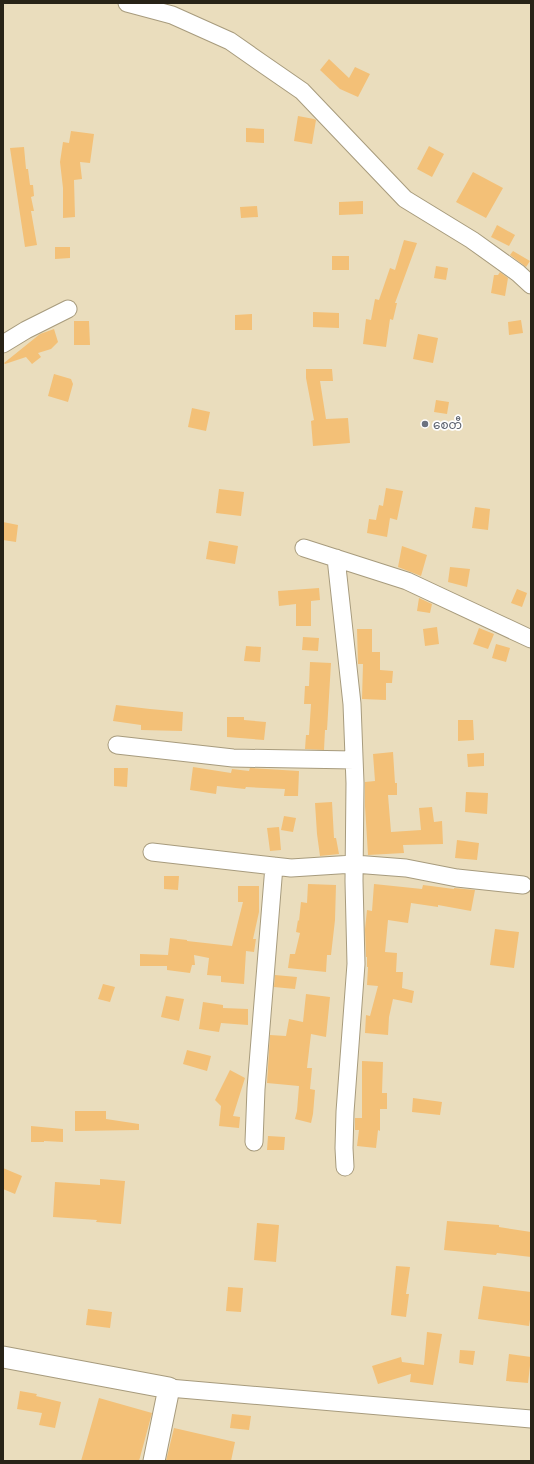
<svg xmlns="http://www.w3.org/2000/svg" width="534" height="1464" font-family="'IBM Plex Sans','Noto Sans Myanmar',sans-serif">
  <style>
    .building { fill: #f3c077 }
    .lines { fill: none; stroke-linecap: round; stroke-linejoin: round }
    .minor-casing { stroke: #a79b7d; stroke-width: 19 }
    .tertiary-casing { stroke: #a79b7d; stroke-width: 23 }
    .minor { stroke: #fff; stroke-width: 17 }
    .tertiary { stroke: #fff; stroke-width: 21 }
    .worship-dot { fill: #6b7280; stroke: #fff; stroke-width: 1.5 }
    .labels { text-anchor: middle; dominant-baseline: central; stroke-width: 3.5; stroke-linejoin: round; paint-order: stroke }
    .worship-label { font-size: 12px; fill: #5b616d; stroke: #fff; text-anchor: start }
  </style>
  <rect width="100%" height="100%" fill="#eaddbd"/>
  <!-- building -->
  <path class="building" d="M329,59L349,78L355,67L370,74L358,97L340,89L320,70Z
    M298,116L314,119L316,120L312,144L294,141Z
    M246,128L264,129V143L246,142Z
    M71,131L94,134L90,163L80,162L82,179L74,180L75,217L63,218V188L60,162L63,142L69,143Z
    M429,146L444,154L432,177L417,169Z
    M24,147L26,169H28L30,185H33L34,196L31,197L34,211H31L37,245L25,247L10,148Z
    M473,172L503,188L486,218L456,202Z
    M363,201V214L339,215V202Z
    M257,206L258,217L241,218L240,207Z
    M497,225L515,235L509,246L491,237Z
    M404,240L417,243L395,303H397L393,320L390,319L386,347L363,344L366,319L371,320L375,299L379,300L390,268L395,270Z
    M55,247H70V258L55,259Z
    M513,251L530,261L526,267L510,255Z
    M332,256H349V270H332Z
    M436,266L448,268L446,280L434,278Z
    M500,272L508,278L505,296L491,293L494,275H498Z
    M313,312L339,313V328L313,327Z
    M252,314V330H235V315Z
    M521,320L523,333L509,335L508,322Z
    M74,321H89L90,345H74Z
    M54,329L58,342L51,349L38,353L41,357L32,364L26,357L5,364L4,363L40,334Z
    M418,334L438,338L433,363L413,359Z
    M306,369H332L333,381H320L326,419L348,418L350,443L313,446L311,421L314,420L306,378Z
    M54,374L71,379L73,384L68,402L48,396Z
    M436,400L449,402L447,414L434,412Z
    M192,408L210,412L206,431L188,427Z
    M386,488L403,491L397,520L390,518L387,537L367,533L369,519L376,520L379,505L383,506Z
    M219,489L244,492L241,516L216,513Z
    M475,507L490,509L488,530L472,528Z
    M3,522L18,525L16,542L3,540Z
    M209,541L238,546L235,564L206,559Z
    M402,546L427,555L421,576L398,567Z
    M450,567L470,569L467,587L448,582Z
    M319,588L320,600L311,601V626H296V604L279,606L278,591Z
    M517,589L527,593L522,607L511,603Z
    M419,598L432,604L430,613L417,611Z
    M437,627L439,644L425,646L423,629Z
    M479,628L494,634L488,649L473,644Z
    M357,629H372V652H380V670L393,671L392,683H386V700L362,699L363,664H358Z
    M303,637L319,638L318,651L302,650Z
    M496,644L510,648L506,662L492,658Z
    M246,646L261,647L260,662L244,661Z
    M310,662L331,663L327,730H325L324,750L305,749L306,735H309L311,704H304L305,686H309Z
    M116,705L150,709L183,712L182,731L141,730V725L113,721Z
    M227,717H244V720L266,722L264,740L227,737Z
    M458,720H473L474,740L458,741Z
    M393,752L395,783H397V795H388L391,832L421,830L419,808L432,807L434,822L442,821L443,844L403,845L404,853L368,855L365,806V782L375,781L373,754Z
    M484,753V766L468,767L467,754Z
    M193,767L231,773L232,769L249,771L250,768L299,771L298,796H284L285,789L246,787L245,789L217,786L216,794L190,790Z
    M114,768H128L127,787L114,786Z
    M466,792L488,793L487,814L465,812Z
    M332,802L334,838H336L339,854L320,856L317,834L315,803Z
    M284,816L296,818L293,832L281,830Z
    M279,827L281,850L270,851L267,828Z
    M457,840L479,843L477,860L455,858Z
    M164,876H179L178,890L164,889Z
    M308,884L336,885L335,920L331,955H327L326,972L288,968L290,954H295L300,933L296,932L298,920L299,921L301,902L307,903Z
    M374,884L422,889L423,885L454,889V888L475,890L471,911L438,905V907L411,903L408,923L388,920L385,952L397,953L396,972H403L402,988L414,991L412,1003L393,999L389,1017L388,1035L365,1033L366,1015L370,1016L378,986L367,985L368,967H367V957H366L365,929L367,910L372,911Z
    M238,886H259V912L253,939H256L254,952L246,951L244,984L221,982V976L207,975L209,958L194,955L195,965H192L190,973L167,970V966H140V954L168,955L170,938L187,940V941L232,946L243,902H238Z
    M495,929L519,932L514,968L490,965Z
    M275,975L297,977L295,989L274,987Z
    M103,984L115,987L110,1002L98,999Z
    M306,994L330,997L326,1037L311,1034L307,1068H312L310,1089L315,1090L313,1114L311,1123L295,1119L297,1111L299,1086L267,1083L270,1035L286,1036L289,1019L303,1022Z
    M166,996L184,999L179,1021L161,1017Z
    M203,1002L223,1005V1008L248,1009V1025L221,1023L219,1032L199,1029Z
    M187,1050L211,1056L207,1071L183,1064Z
    M362,1061L383,1062L382,1093H387V1109H380V1131L378,1130L376,1148L357,1146L359,1130H355V1118H362Z
    M230,1070L245,1078L233,1116L240,1117L239,1128L219,1126L221,1106L215,1100Z
    M413,1098L442,1102L440,1115L412,1112Z
    M75,1111H106V1119L139,1124V1130L75,1131Z
    M31,1126L63,1129V1142L44,1141V1142H31Z
    M268,1136L285,1137L284,1150H267Z
    M3,1168L22,1176L15,1194L3,1189Z
    M100,1179L125,1181L121,1224L96,1222L97,1220L53,1217L55,1182L100,1185Z
    M447,1221L499,1225V1227L531,1232V1257L497,1253L496,1255L444,1250Z
    M257,1223L279,1225L276,1262L254,1260Z
    M396,1266L410,1267L406,1294H409L406,1317L391,1315Z
    M483,1286L531,1292V1313L529,1326L478,1319Z
    M228,1287L243,1288L241,1312L226,1311Z
    M88,1309L112,1312L110,1328L86,1325Z
    M427,1332L442,1334L433,1385L410,1382L411,1374L378,1384L372,1366L401,1357L402,1362L424,1365Z
    M460,1350L475,1351L473,1365L459,1363Z
    M509,1354L531,1357L528,1383L506,1381Z
    M20,1391L37,1394L36,1396L61,1402L55,1428L39,1425L42,1413L17,1409Z
    M99,1398L152,1413L139,1461H81Z
    M232,1414L251,1416L249,1430L230,1428Z
    M174,1428L235,1442L231,1461H166Z"/>
  <g class="lines">
    <!-- minor casing -->
    <g class="minor-casing">
      <path id="minor" d="M127,3L172,15L230,41L260,62L302,91L405,199L472,240L518,273L531,285
        M3,344L26,330L68,309
        M304,548L407,581L531,639
        M336,558L352,704L355,783L354,881L356,964L345,1112L344,1148L345,1167
        M117,745L233,758L354,760
        M152,852L291,868L354,864L406,868L457,878L523,885
        M254,1142L256,1089L274,866
        M169,1388L531,1419"/>
    </g>
    <!-- tertiary casing -->
    <g class="tertiary-casing">
      <path id="tertiary" d="M3,1357L169,1388L154,1461"/>
    </g>
    <!-- minor -->
    <use href="#minor" class="minor"/>
    <!-- tertiary -->
    <use href="#tertiary" class="tertiary"/>
  </g>
  <!-- markers -->
  <circle class="worship-dot" cx="425" cy="424" r="4"/>
  <g class="labels">
    <!-- worship labels -->
    <g class="worship-label">
      <text x="433" y="424">စေတီ</text>
    </g>
  </g>
  <!-- border -->
  <rect width="534" height="1464" fill="none" stroke="#282317" stroke-width="8"/>
</svg>
